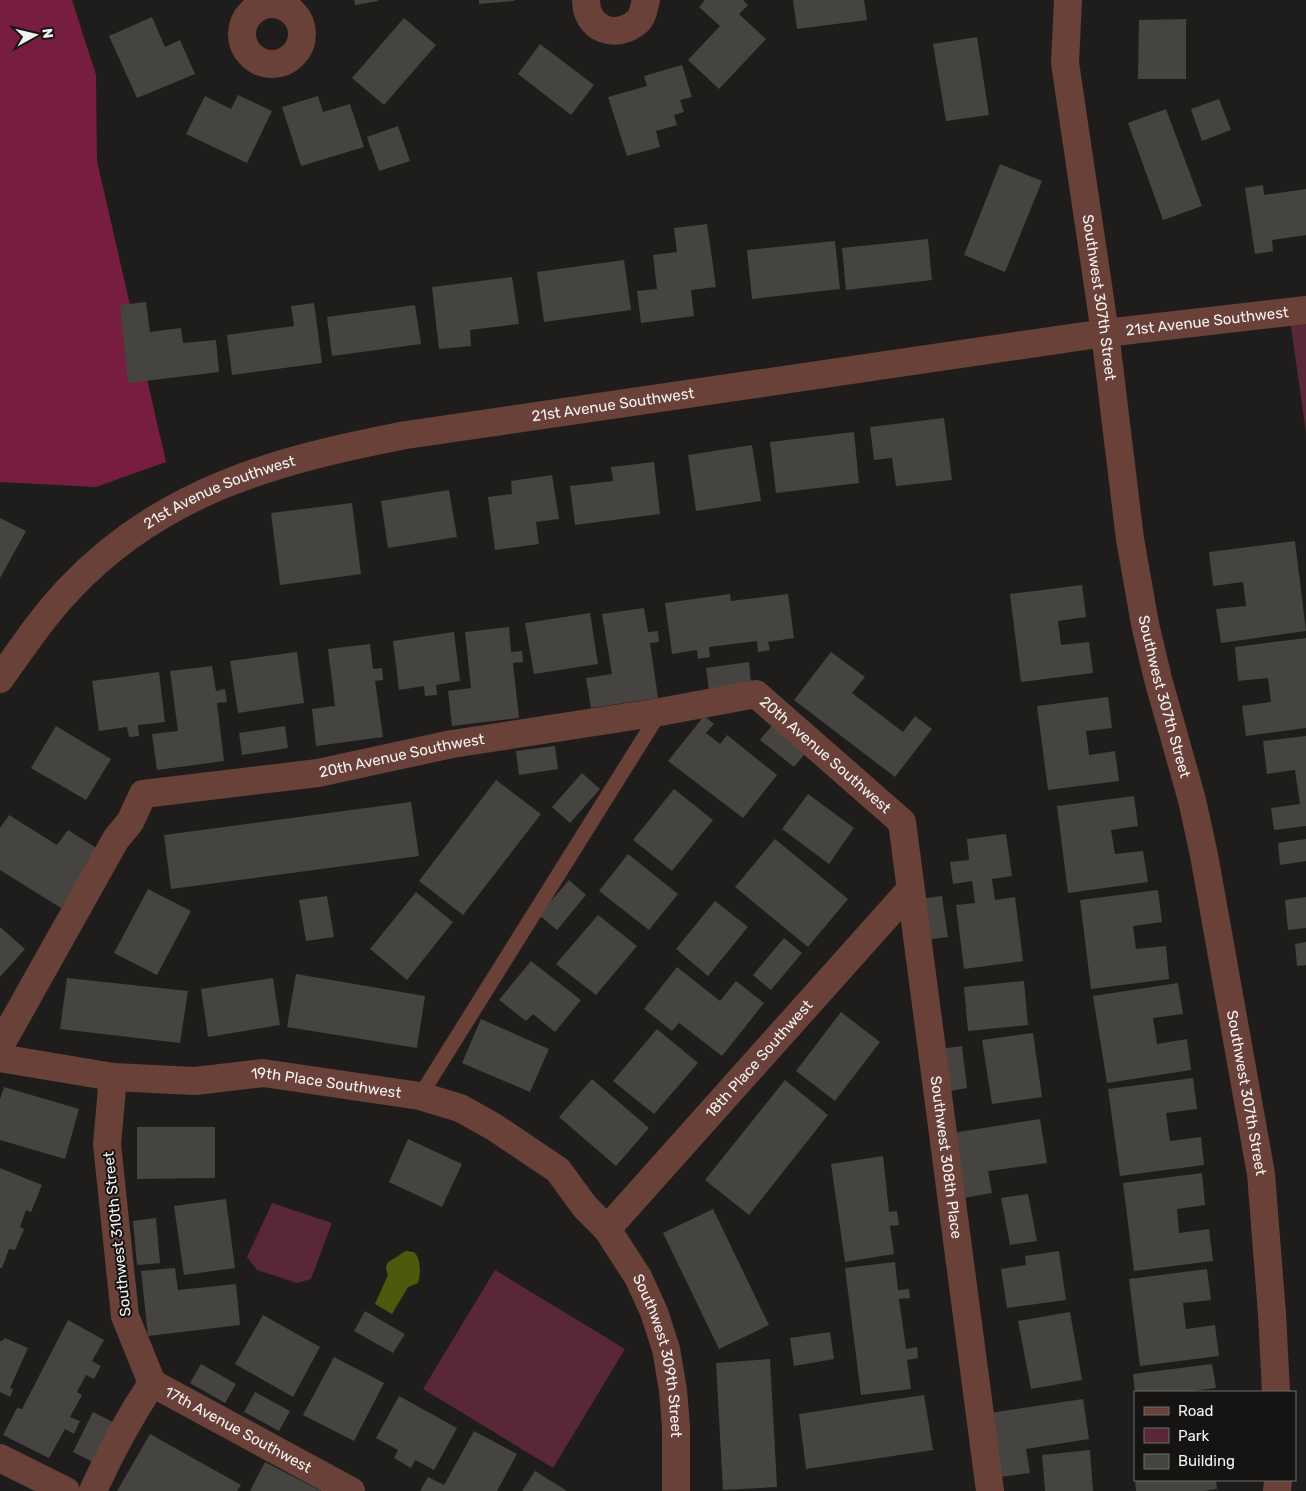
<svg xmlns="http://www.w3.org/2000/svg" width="1306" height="1491" font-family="Rubik,sans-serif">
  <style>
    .green { fill: #5a2737 }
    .forest { fill: #771d3f }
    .water { fill: #4c5b0b }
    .building { fill: #454441 }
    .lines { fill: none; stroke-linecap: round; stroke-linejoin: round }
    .service { stroke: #694139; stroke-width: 15 }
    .minor { stroke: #694139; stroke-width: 28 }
    .labels { text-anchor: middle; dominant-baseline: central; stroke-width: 4; stroke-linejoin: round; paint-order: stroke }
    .street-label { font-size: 15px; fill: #f3f2f1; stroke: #161412 }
  </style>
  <rect width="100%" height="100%" fill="#1f1d1b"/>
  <!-- green -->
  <path class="green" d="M1306,310V433L1289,312Z
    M272,1203L332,1223L311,1279L297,1283L257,1270L247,1257Z
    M495,1270L625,1349L553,1468L423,1389Z"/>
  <!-- forest -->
  <path class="forest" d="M0,0H72L96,75L97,161L166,462L96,487L0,482Z"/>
  <!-- water -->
  <path class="water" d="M406,1251L414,1252C421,1259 421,1273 418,1283L408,1287L392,1314L375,1304L388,1275C384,1263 387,1263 395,1258C399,1256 401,1253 406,1251Z"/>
  <!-- building -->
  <path class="building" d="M354,0H378V1L355,5Z
    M479,0H514V1L479,4Z
    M705,0H743L748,5L739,14L766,39L719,89L688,60L720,26L699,7Z
    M793,0H864L867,20L797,29Z
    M152,17L165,47L180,40L195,74L137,98L109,36Z
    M404,18L436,45L384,105L352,78Z
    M1186,19V79H1138L1139,20Z
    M977,37L989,115L946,121L933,44Z
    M540,44L594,85L571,115L518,74Z
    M682,65L692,97L680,100L684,112L674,115L677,125L656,131L660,147L627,156L608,97L647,86L644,76Z
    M238,95L272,111L247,163L186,134L205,96L231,109Z
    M318,96L323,112L350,104L364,147L301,166L282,107Z
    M1219,99L1231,130L1202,141L1191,109Z
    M1166,109L1202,206L1163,220L1128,123Z
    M398,126L410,161L379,171L367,137Z
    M1000,164L1042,181L1005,272L964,255Z
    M1263,185L1264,195L1306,189V235L1272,240L1273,251L1255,254L1245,188Z
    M707,224L716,287L691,290L694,316L641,323L637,291L657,289L653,255L677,252L674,228Z
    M928,239L932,280L846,290L842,248Z
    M835,241L840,289L752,299L747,250Z
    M624,260L631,310L544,322L537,272Z
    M512,277L519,324L470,330L471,346L439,349L432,287Z
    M146,302L150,332L181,328L183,343L216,340L219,372L128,383L120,305Z
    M314,303L322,363L232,375L227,335L294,326L291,306Z
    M415,305L421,344L332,356L327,317Z
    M944,418L952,480L896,486L892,458L874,460L870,427Z
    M854,432L859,483L776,493L770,442Z
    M752,445L761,501L696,511L688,455Z
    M654,462L660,514L575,525L570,486L613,481L611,467Z
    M552,475L559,519L536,522L539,544L495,550L488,497L512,494L511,481Z
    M449,490L457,537L388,548L381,501Z
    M352,503L361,574L280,585L271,513Z
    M0,518L26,531L0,578Z
    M1295,541L1306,631L1221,643L1216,609L1246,606L1243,582L1213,586L1209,552Z
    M1082,585L1086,617L1058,621L1061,645L1089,642L1093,673L1021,682L1010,594Z
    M730,594L731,601L788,594L794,638L768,642L770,650L758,652L757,641L709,647L710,657L698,659L697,650L672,654L665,603Z
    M644,608L648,632L658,631L659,642L650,643L658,698L591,708L586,678L612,674L602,614Z
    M590,613L598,664L534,674L525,623Z
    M509,627L511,652L522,651L523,662L513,663L519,718L452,726L448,691L471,688L465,632Z
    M454,632L460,681L436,685L437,695L425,696L424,686L399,690L393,641Z
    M1306,638V728L1246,736L1242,706L1271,702L1268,678L1238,681L1235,647Z
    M370,644L373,669L382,668L383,680L375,681L383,737L316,746L312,709L335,706L328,649Z
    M297,652L304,703L238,713L230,661Z
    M831,652L865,677L852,693L903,732L915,716L932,729L895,777L794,700Z
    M749,662L751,685L709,690L706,668Z
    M212,666L216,691L225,689L227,702L217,703L224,761L157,770L152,734L178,731L170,671Z
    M159,672L165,722L138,725L139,736L129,737L127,727L99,731L92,681Z
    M1108,697L1112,728L1086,731L1089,755L1115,751L1119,781L1048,790L1037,706Z
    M704,716L714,724L706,733L720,744L727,735L777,775L743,818L668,761Z
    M774,723L808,750L794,767L760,740Z
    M56,726L111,759L86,800L31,768Z
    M285,726L288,748L242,755L239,733Z
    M1306,736V826L1274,830L1271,808L1300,804L1295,770L1267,774L1263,741Z
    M555,746L558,769L519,775L516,751Z
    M582,773L600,789L570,823L552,807Z
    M496,780L541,814L463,915L419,881Z
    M674,789L713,820L672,871L633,840Z
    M808,794L854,828L829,864L782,829Z
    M1134,796L1138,826L1111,830L1115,854L1143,851L1148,882L1068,893L1057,806Z
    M411,802L419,856L171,889L164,835Z
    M9,815L57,845L68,830L98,849L61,908L0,870V828Z
    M1006,834L1012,876L992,879L995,900L1015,897L1023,961L964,969L956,905L975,903L972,881L953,884L950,862L969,860L967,839Z
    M775,839L848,899L808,947L735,887Z
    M1306,839V861L1280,865L1278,843Z
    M628,854L678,894L649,930L599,891Z
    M569,880L586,895L557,930L539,915Z
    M148,889L191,911L157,975L114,953Z
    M1158,890L1162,922L1133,926L1136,949L1166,946L1169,979L1091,989L1080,900Z
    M416,892L453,922L407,980L370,949Z
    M327,896L334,937L306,941L299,900Z
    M942,896L948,937L925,940L919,899Z
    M1306,897V928L1288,930L1285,900Z
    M715,901L748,927L708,976L676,949Z
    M598,915L637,946L596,995L556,964Z
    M0,927L25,949L0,977Z
    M784,938L802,953L771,990L753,975Z
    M1306,942V965L1297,966L1295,944Z
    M531,961L581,1000L555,1032L533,1014L526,1021L499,1000Z
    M677,967L720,1001L736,981L764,1003L722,1056L679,1023L672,1031L644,1009Z
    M296,974L425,996L417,1048L287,1027Z
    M67,978L188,991L180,1043L60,1029Z
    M273,978L280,1025L208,1037L201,989Z
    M1024,981L1028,1025L968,1031L964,987Z
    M1178,983L1183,1014L1153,1018L1157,1044L1187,1039L1191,1070L1107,1083L1093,996Z
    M841,1012L880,1042L835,1101L796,1071Z
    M481,1019L549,1049L530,1092L462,1063Z
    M657,1029L698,1063L654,1114L613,1081Z
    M1033,1033L1042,1097L992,1104L982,1040Z
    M962,1046L967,1088L945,1092L939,1049Z
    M1193,1078L1197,1109L1166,1113L1170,1141L1201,1137L1204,1165L1120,1176L1108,1089Z
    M592,1079L649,1128L616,1166L559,1117Z
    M785,1080L828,1115L749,1215L705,1180Z
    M4,1087L79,1109L65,1159L0,1140V1099Z
    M1040,1119L1047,1163L988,1171L992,1193L963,1198L952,1133Z
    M137,1127H215V1178L137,1179Z
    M408,1139L462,1164L442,1207L389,1182Z
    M883,1156L889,1212L897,1211L899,1225L890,1226L894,1254L845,1262L831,1164Z
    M0,1168L42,1185L31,1212L26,1210L20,1227L24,1229L15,1250L9,1249L2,1268H0Z
    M1202,1173L1205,1205L1177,1209L1179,1233L1209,1229L1213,1261L1134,1271L1123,1183Z
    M1028,1194L1037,1241L1010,1245L1001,1198Z
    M226,1199L235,1268L184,1275L174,1206Z
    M713,1209L769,1325L719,1349L663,1233Z
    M156,1218L160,1263L137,1265L133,1221Z
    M1059,1251L1066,1300L1007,1308L1001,1269L1026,1265L1025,1256Z
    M895,1262L898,1290L909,1289L910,1298L899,1299L906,1349L917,1347L918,1358L907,1360L911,1389L861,1395L845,1268Z
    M175,1268L178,1290L236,1284L240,1325L148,1336L141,1271Z
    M1207,1269L1211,1300L1183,1303L1186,1329L1215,1325L1219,1356L1140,1366L1129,1279Z
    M365,1311L405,1334L393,1353L354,1331Z
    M1070,1312L1082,1380L1031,1389L1018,1321Z
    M263,1315L320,1347L293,1397L235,1364Z
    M68,1320L104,1340L92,1361L101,1366L94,1379L86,1375L77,1392L82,1395L70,1417L80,1421L74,1434L65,1429L49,1458L3,1435L17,1408L22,1409Z
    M830,1332L834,1359L794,1366L790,1338Z
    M5,1338L28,1348L10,1388L13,1389L10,1397L0,1392V1341H2Z
    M334,1357L384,1383L354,1441L303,1415Z
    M770,1359L777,1487L723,1490L716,1363Z
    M201,1364L236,1384L225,1403L190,1383Z
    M1212,1364L1216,1388L1184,1392H1135L1133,1374Z
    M255,1392L290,1411L279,1431L244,1412Z
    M924,1395L933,1450L806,1469L799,1414Z
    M399,1396L457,1428L434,1470L415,1460L411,1468L394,1458L398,1450L376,1438Z
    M1083,1399L1089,1439L1026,1449L1030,1473L1000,1477L990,1413Z
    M93,1412L113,1422L93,1462L73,1452Z
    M474,1431L517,1454L497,1491H420L428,1477L444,1485Z
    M150,1434L241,1485L237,1491H117Z
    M1090,1450L1093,1491H1045L1042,1455Z
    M265,1462L321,1491H250Z
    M535,1471L567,1491H522Z
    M1135,1480H1216L1217,1489L1204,1491H1136Z"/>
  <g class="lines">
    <!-- service -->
    <path class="service" d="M420,1096L660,712"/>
    <!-- minor -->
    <g class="minor">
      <path d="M586,0C586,29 615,40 637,22C643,17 644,7 646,0"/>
      <path id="s1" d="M1068,0L1065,63L1105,333L1130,539L1145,624L1158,679L1192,800L1204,855L1261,1174L1272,1314L1276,1392"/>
      <circle cx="272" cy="34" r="30"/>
      <path id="s2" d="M0,679C22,648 44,615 70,588C163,490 277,460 406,435L1105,333L1306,310"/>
      <path id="s3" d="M0,1046L116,839L130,822L143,794L318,773L452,744L660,712L756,694L902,822L990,1491"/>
      <path id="s4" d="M0,1058L113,1077L195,1081L263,1073L420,1096L460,1108L494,1127L558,1170L585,1207L607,1229L638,1277L654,1312L666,1349L673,1390L676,1427V1491"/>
      <path id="s5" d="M607,1229L910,890"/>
      <path id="s6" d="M152,1383L351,1491"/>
      <path d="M0,1458L66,1491"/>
      <path d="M93,1491C110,1453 129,1418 152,1383L125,1316L107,1144L113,1077"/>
      <path d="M1277,1491L1278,1480"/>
    </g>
  </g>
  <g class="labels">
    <!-- street labels -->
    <g class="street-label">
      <text stroke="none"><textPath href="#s1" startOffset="300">Southwest 307th Street</textPath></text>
      <text stroke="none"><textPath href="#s2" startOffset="1300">21st Avenue Southwest</textPath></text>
      <text stroke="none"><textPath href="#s2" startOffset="700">21st Avenue Southwest</textPath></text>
      <text stroke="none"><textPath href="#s2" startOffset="295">21st Avenue Southwest</textPath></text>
      <text stroke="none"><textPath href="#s1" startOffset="705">Southwest 307th Street</textPath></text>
      <text stroke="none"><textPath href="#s3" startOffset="1004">20th Avenue Southwest</textPath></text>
      <text stroke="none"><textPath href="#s3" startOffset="552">20th Avenue Southwest</textPath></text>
      <text stroke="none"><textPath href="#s5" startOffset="228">18th Place Southwest</textPath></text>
      <text stroke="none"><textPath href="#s4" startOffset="329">19th Place Southwest</textPath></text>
      <text stroke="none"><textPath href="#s1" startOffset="1110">Southwest 307th Street</textPath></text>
      <text stroke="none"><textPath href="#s3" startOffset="1444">Southwest 308th Place</textPath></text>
      <text transform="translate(117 1234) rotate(-96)">Southwest 310th Street</text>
      <text stroke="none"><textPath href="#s4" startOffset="798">Southwest 309th Street</textPath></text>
      <text stroke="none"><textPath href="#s6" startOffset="98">17th Avenue Southwest</textPath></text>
    </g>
  </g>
  <!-- legend -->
  <rect x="1134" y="1391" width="162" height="90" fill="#161412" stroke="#6e6d6b"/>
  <rect x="1144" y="1407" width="25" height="8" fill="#694139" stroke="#6e6d6b"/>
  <text x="1178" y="1416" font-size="15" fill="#f3f2f1">Road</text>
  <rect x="1144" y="1428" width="25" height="15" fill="#5a2737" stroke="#6e6d6b"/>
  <text x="1178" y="1441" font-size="15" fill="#f3f2f1">Park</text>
  <rect x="1144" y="1454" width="25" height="15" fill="#454441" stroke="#6e6d6b"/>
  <text x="1178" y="1466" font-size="15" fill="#f3f2f1">Building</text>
  <!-- north arrow -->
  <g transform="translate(35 35) rotate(82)" stroke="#161412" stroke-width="4" paint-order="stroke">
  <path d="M0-4L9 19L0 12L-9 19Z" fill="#f3f2f1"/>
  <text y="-8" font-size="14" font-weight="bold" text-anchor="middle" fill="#f3f2f1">N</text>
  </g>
</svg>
